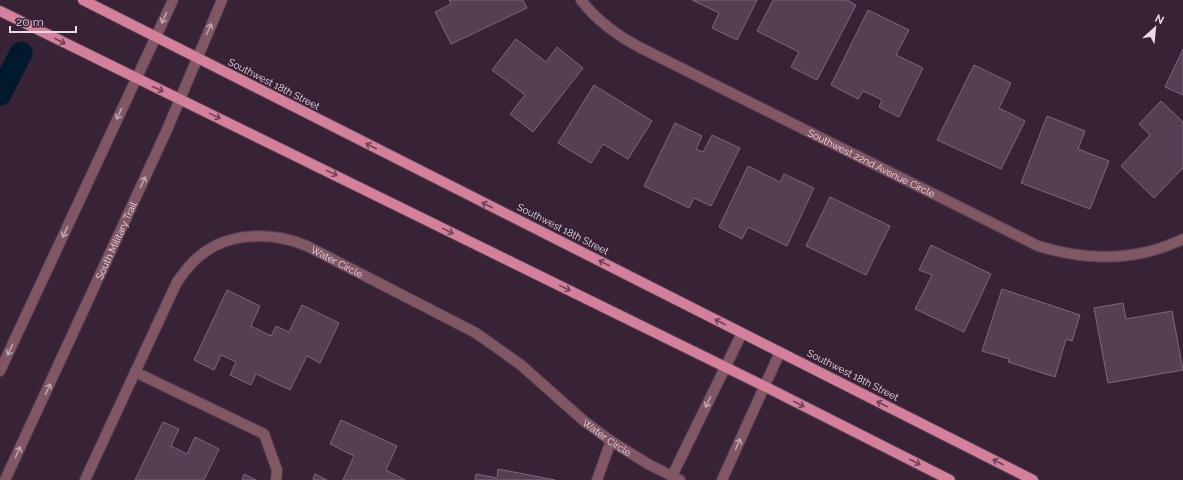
<svg xmlns="http://www.w3.org/2000/svg" width="1183" height="480" font-family="Raleway,sans-serif">
  <style>
    .lines { fill: none; stroke-linecap: round; stroke-linejoin: round }
    .canal { stroke: #00192d; stroke-width: 23 }
    .building { fill: #553f53; stroke: #7f677d }
    .minor-casing { stroke: #533f52; stroke-width: 12 }
    .major-casing { stroke: #533f52; stroke-width: 12 }
    .minor { stroke: #805762; stroke-width: 10 }
    .major { stroke: #d5809a; stroke-width: 10 }
    .oneway { stroke: #bea5b1 }
    .oneway2 { stroke: #6e4359 }
    .labels { text-anchor: middle; dominant-baseline: central; stroke-width: 3; stroke-linejoin: round; paint-order: stroke }
    .street-label { font-size: 10px; fill: #e7d9e5; stroke: #372236 }
  </style>
  <rect width="100%" height="100%" fill="#372236"/>
  <g class="lines">
    <!-- canal -->
    <path class="canal" d="M0,94L21,53"/>
  </g>
  <!-- building -->
  <path class="building" d="M449,0H523L527,8L451,44L435,12L451,4Z
    M692,0H757L737,40L712,28L719,13Z
    M773,0H847L856,5L817,80L791,67L799,52L757,31Z
    M868,10L909,30L896,55L923,68L899,117L879,107L882,100L863,91L858,99L831,85Z
    M516,39L546,62L557,47L583,68L533,132L510,114L525,95L492,70Z
    M1183,49V95L1165,87Z
    M974,65L1011,83L999,108L1025,121L1001,169L937,140Z
    M594,85L652,121L628,159L603,144L591,163L558,143Z
    M1161,101L1183,122V168L1154,198L1121,166L1150,135L1139,124Z
    M1047,116L1085,131L1078,149L1109,161L1090,209L1021,183Z
    M675,123L702,136L696,149L703,152L712,135L740,148L711,206L694,198L689,208L644,186Z
    M748,166L780,182L784,174L814,188L787,246L748,227L742,239L719,227Z
    M830,197L890,226L866,275L806,246Z
    M931,245L991,274L964,332L915,309L932,275L919,270Z
    M1002,289L1080,315L1072,341L1066,339L1055,377L1008,362L1009,359L982,351Z
    M227,290L260,306L251,326L271,336L276,326L289,332L302,305L339,323L320,363L307,356L290,390L256,374L251,385L230,375L236,362L221,355L214,370L194,360Z
    M1123,303L1126,319L1172,311L1183,370L1108,383L1094,308Z
    M341,420L397,446L386,470L405,480H343L354,456L330,444Z
    M163,422L179,429L171,446L187,454L195,437L219,449L204,480H135Z
    M498,469L555,480H475L476,474L497,478Z
    M244,474L256,480H242Z
    M315,474L327,480H313Z"/>
  <g class="lines">
    <!-- minor casing -->
    <g class="minor-casing">
      <g id="minor">
        <path id="s1" d="M581,0C597,21 618,36 641,48L1038,246C1087,261 1136,262 1183,239"/>
        <path d="M0,371L173,0"/>
        <path d="M135,372L264,434L277,470L276,480"/>
        <path d="M672,476L742,333"/>
        <path id="s2" d="M5,480L166,132L222,0"/>
        <path id="s3" d="M85,480L177,282C182,275 188,267 194,261C224,231 270,231 307,246L476,333L521,365L584,421L611,441L648,464L680,480"/>
        <path d="M597,480L611,441"/>
        <path d="M722,480L780,352"/>
      </g>
    </g>
    <!-- major casing -->
    <g class="major-casing">
      <path id="major" d="M83,0L1033,480
        M0,11L764,386L950,480"/>
    </g>
    <!-- minor -->
    <use href="#minor" class="minor"/>
    <!-- major -->
    <use href="#major" class="major"/>
  </g>
  <!-- one-way arrows -->
  <defs><path id="oneway-shaft" d="M-6 0H5M1.5-3L5.5 0L1.5 3" fill="none" stroke-width="1.6" stroke-linecap="round" stroke-linejoin="round"/></defs>
  <g class="oneway">
    <use href="#oneway-shaft" transform="translate(164 18) rotate(115)"/>
    <use href="#oneway-shaft" transform="translate(209 29) rotate(-66)"/>
    <use href="#oneway-shaft" transform="translate(119 114) rotate(115)"/>
    <use href="#oneway-shaft" transform="translate(143 182) rotate(-65)"/>
    <use href="#oneway-shaft" transform="translate(65 232) rotate(115)"/>
    <use href="#oneway-shaft" transform="translate(10 350) rotate(115)"/>
    <use href="#oneway-shaft" transform="translate(48 389) rotate(-65)"/>
    <use href="#oneway-shaft" transform="translate(708 402) rotate(116)"/>
    <use href="#oneway-shaft" transform="translate(738 444) rotate(-66)"/>
    <use href="#oneway-shaft" transform="translate(18 452) rotate(-65)"/>
  </g>
  <g class="oneway2">
    <use href="#oneway-shaft" transform="translate(60 41) rotate(27)"/>
    <use href="#oneway-shaft" transform="translate(158 89) rotate(25)"/>
    <use href="#oneway-shaft" transform="translate(215 116) rotate(26)"/>
    <use href="#oneway-shaft" transform="translate(371 146) rotate(-153)"/>
    <use href="#oneway-shaft" transform="translate(332 173) rotate(26)"/>
    <use href="#oneway-shaft" transform="translate(487 205) rotate(-153)"/>
    <use href="#oneway-shaft" transform="translate(448 231) rotate(26)"/>
    <use href="#oneway-shaft" transform="translate(604 263) rotate(-153)"/>
    <use href="#oneway-shaft" transform="translate(565 288) rotate(26)"/>
    <use href="#oneway-shaft" transform="translate(720 322) rotate(-153)"/>
    <use href="#oneway-shaft" transform="translate(799 404) rotate(27)"/>
    <use href="#oneway-shaft" transform="translate(882 404) rotate(-153)"/>
    <use href="#oneway-shaft" transform="translate(915 462) rotate(27)"/>
    <use href="#oneway-shaft" transform="translate(998 462) rotate(-153)"/>
  </g>
  <g class="labels">
    <!-- street labels -->
    <g class="street-label">
      <text transform="translate(274 84) rotate(27)">Southwest 18th Street</text>
      <text stroke="none"><textPath href="#s1" startOffset="335">Southwest 22nd Avenue Circle</textPath></text>
      <text transform="translate(563 229) rotate(27)">Southwest 18th Street</text>
      <text stroke="none"><textPath href="#s2" startOffset="264">South Military Trail</textPath></text>
      <text stroke="none"><textPath href="#s3" startOffset="400">Water Circle</textPath></text>
      <text transform="translate(853 375) rotate(27)">Southwest 18th Street</text>
      <text stroke="none"><textPath href="#s3" startOffset="724">Water Circle</textPath></text>
    </g>
  </g>
  <!-- north arrow -->
  <g transform="translate(1155 28) rotate(27)" stroke="#372236" stroke-width="3" paint-order="stroke">
  <path d="M0-3L7 15L0 10L-7 15Z" fill="#e7d9e5"/>
  <text y="-6" font-size="11" font-weight="bold" text-anchor="middle" fill="#e7d9e5">N</text>
  </g>
  <!-- scale -->
  <path d="M10 26v6h66v-6" fill="none" stroke="#e7d9e5" stroke-width="2"/>
  <text x="16" y="26" font-size="12" fill="#e7d9e5" stroke="#372236" stroke-width="3" paint-order="stroke">20 m</text>
</svg>
